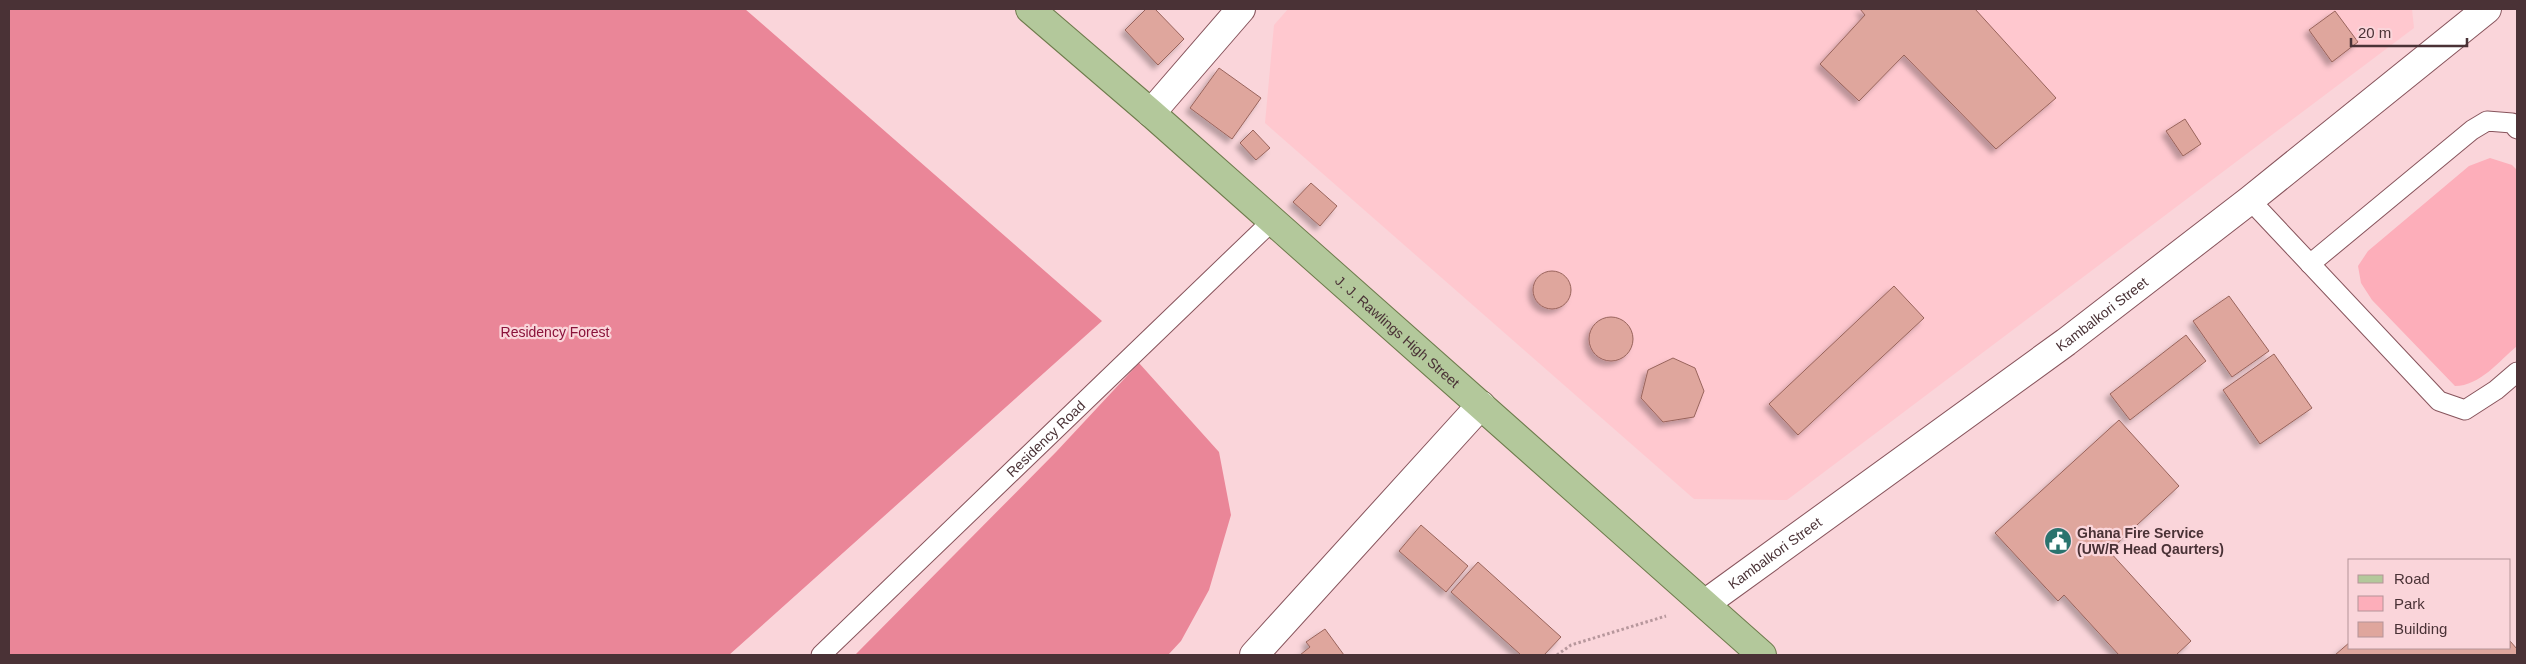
<svg xmlns="http://www.w3.org/2000/svg" width="2526" height="664" font-family="Arial,sans-serif">
  <style>
    .built { fill: #ffc8cf }
    .green { fill: #fdaeba }
    .forest { fill: #ea8698 }
    .building { fill: #dfa69d; stroke: #99645c; filter: url(#shadow) }
    .lines { fill: none; stroke-linecap: round; stroke-linejoin: round }
    .service-casing { stroke: #87545c; stroke-width: 21 }
    .minor-casing { stroke: #87545c; stroke-width: 30 }
    .primary-casing { stroke: #6e7b4c; stroke-width: 30 }
    .path { stroke: #b7979c; stroke-width: 3; stroke-dasharray: 2.5 2.5; stroke-linecap: butt }
    .service { stroke: #fff; stroke-width: 19 }
    .minor { stroke: #fff; stroke-width: 28 }
    .primary { stroke: #b3c89b; stroke-width: 28 }
    .labels { text-anchor: middle; dominant-baseline: central; stroke-width: 4.5; stroke-linejoin: round; paint-order: stroke }
    .street-label { font-size: 14px; fill: #4a3236; stroke: #fad5da }
    .park-label { font-size: 14px; fill: #8a123a; stroke: #fad5da }
    .poi-label { font-size: 14px; font-weight: bold; fill: #4a3236; stroke: #fad5da; text-anchor: start }
  </style>
  <defs>
    <filter id="shadow"><feDropShadow dx="-4.5" dy="4.5" stdDeviation="2.5" flood-color="#0004"/></filter>
  </defs>
  <rect width="100%" height="100%" fill="#fad5da"/>
  <!-- built -->
  <path class="built" d="M1288,9H2412L2414,28L1787,500L1694,499L1265,123L1274,25Z"/>
  <!-- green -->
  <path class="green" d="M2490,158L2512,165L2517,170V346C2499,361 2480,386 2455,386L2372,300L2361,283L2358,266L2368,251L2469,166Z"/>
  <!-- forest -->
  <path class="forest" d="M9,9H745L1102,321L729,655H9Z
    M1139,363L1219,452L1231,515L1209,590L1181,641L1168,655H855L1056,452Z"/>
  <!-- building -->
  <path class="building" d="M1146,9H1155L1184,39L1158,65L1125,30Z
    M1860,9H1975L2056,98L1996,149L1904,55L1859,101L1820,64L1865,15Z
    M2335,11L2358,42L2332,62L2309,30Z
    M1219,68L1261,98L1232,139L1190,108Z
    M2185,119L2201,144L2183,156L2166,131Z
    M1253,130L1270,148L1256,160L1240,143Z
    M1311,183L1337,206L1320,226L1293,202Z
    M1533 290a19 19 0 1 1 38 0a19 19 0 1 1-38 0Z
    M1894,286L1924,318L1798,435L1769,404Z
    M2229,296L2269,351L2232,377L2193,321Z
    M1589 339a22 22 0 1 1 44 0a22 22 0 1 1-44 0Z
    M2186,335L2206,361L2130,420L2110,394Z
    M2274,354L2312,408L2260,444L2223,390Z
    M1673,358L1695,368L1704,391L1694,417L1663,422L1641,398L1648,370Z
    M2119,420L2179,486L2109,551L2191,641L2176,655H2119L2064,595L2058,601L1995,533Z
    M1421,525L1468,566L1446,592L1399,551Z
    M1478,562L1561,637L1544,655H1521L1451,592Z
    M1325,629L1344,655H1300L1310,647L1306,642Z
    M2510,641L2517,649V655H2335L2350,642V648H2510Z"/>
  <g class="lines">
    <!-- service casing -->
    <g class="service-casing">
      <g id="service">
        <path d="M2250,200L2439,401L2465,410L2496,390L2517,372"/>
        <path d="M2310,264L2472,130L2487,121L2512,123L2517,129"/>
        <path id="s1" d="M821,655L1272,221"/>
      </g>
    </g>
    <!-- minor casing -->
    <g class="minor-casing">
      <g id="minor">
        <path d="M1151,113L1241,9"/>
        <path id="s2" d="M1706,603L2066,342L2250,200L2487,9"/>
        <path d="M1254,655L1481,405"/>
      </g>
    </g>
    <!-- primary casing -->
    <g class="primary-casing">
      <g id="primary">
        <path id="s3" d="M1030,9L1151,113L1762,655"/>
      </g>
    </g>
    <!-- path -->
    <path class="path" d="M1557,655L1571,645L1666,616"/>
    <!-- service -->
    <use href="#service" class="service"/>
    <!-- minor -->
    <use href="#minor" class="minor"/>
    <!-- primary -->
    <use href="#primary" class="primary"/>
  </g>
  <!-- icons -->
  <defs>
    <g id="civic-disc" transform="scale(1.4375)"><circle r="9.5" fill="#2a736e" stroke="#fad5da"/><path d="M-.6-6.5H3V-4.5H.6V-3L4-1V1h2V6H-6V1h2V-1L-.6-3ZM-1.2 2.5V6h2.4V2.5Z" fill="#fff"/></g>
  </defs>
  <g fill-rule="evenodd">
    <use href="#civic-disc" x="2058" y="541"/>
  </g>
  <g class="labels">
    <!-- street labels -->
    <g class="street-label">
      <text stroke="none"><textPath href="#s2" startOffset="490">Kambalkori Street</textPath></text>
      <text stroke="none"><textPath href="#s3" startOffset="489">J. J. Rawlings High Street</textPath></text>
      <text stroke="none"><textPath href="#s1" startOffset="312">Residency Road</textPath></text>
      <text stroke="none"><textPath href="#s2" startOffset="85">Kambalkori Street</textPath></text>
    </g>
    <!-- park labels -->
    <g class="park-label">
      <text x="555" y="332">Residency Forest</text>
    </g>
    <!-- poi labels -->
    <g class="poi-label">
      <text x="2077" y="533">Ghana Fire Service<tspan x="2077" dy="16">(UW/R Head Qaurters)</tspan></text>
    </g>
  </g>
  <!-- border -->
  <rect width="2526" height="664" fill="none" stroke="#4a3236" stroke-width="20"/>
  <!-- legend -->
  <rect x="2348" y="559" width="162" height="90" fill="#fad5da" stroke="#b49498"/>
  <rect x="2358" y="575" width="25" height="8" fill="#b3c89b" stroke="#b49498"/>
  <text x="2394" y="584" font-size="15" fill="#4a3236">Road</text>
  <rect x="2358" y="596" width="25" height="15" fill="#fdaeba" stroke="#b49498"/>
  <text x="2394" y="609" font-size="15" fill="#4a3236">Park</text>
  <rect x="2358" y="622" width="25" height="15" fill="#dfa69d" stroke="#b49498"/>
  <text x="2394" y="634" font-size="15" fill="#4a3236">Building</text>
  <!-- scale -->
  <path d="M2351 38v8h116v-8" fill="none" stroke="#4a3236" stroke-width="2.5"/>
  <text x="2358" y="38" font-size="15" fill="#4a3236" stroke="#fad5da" stroke-width="4" paint-order="stroke">20 m</text>
</svg>
